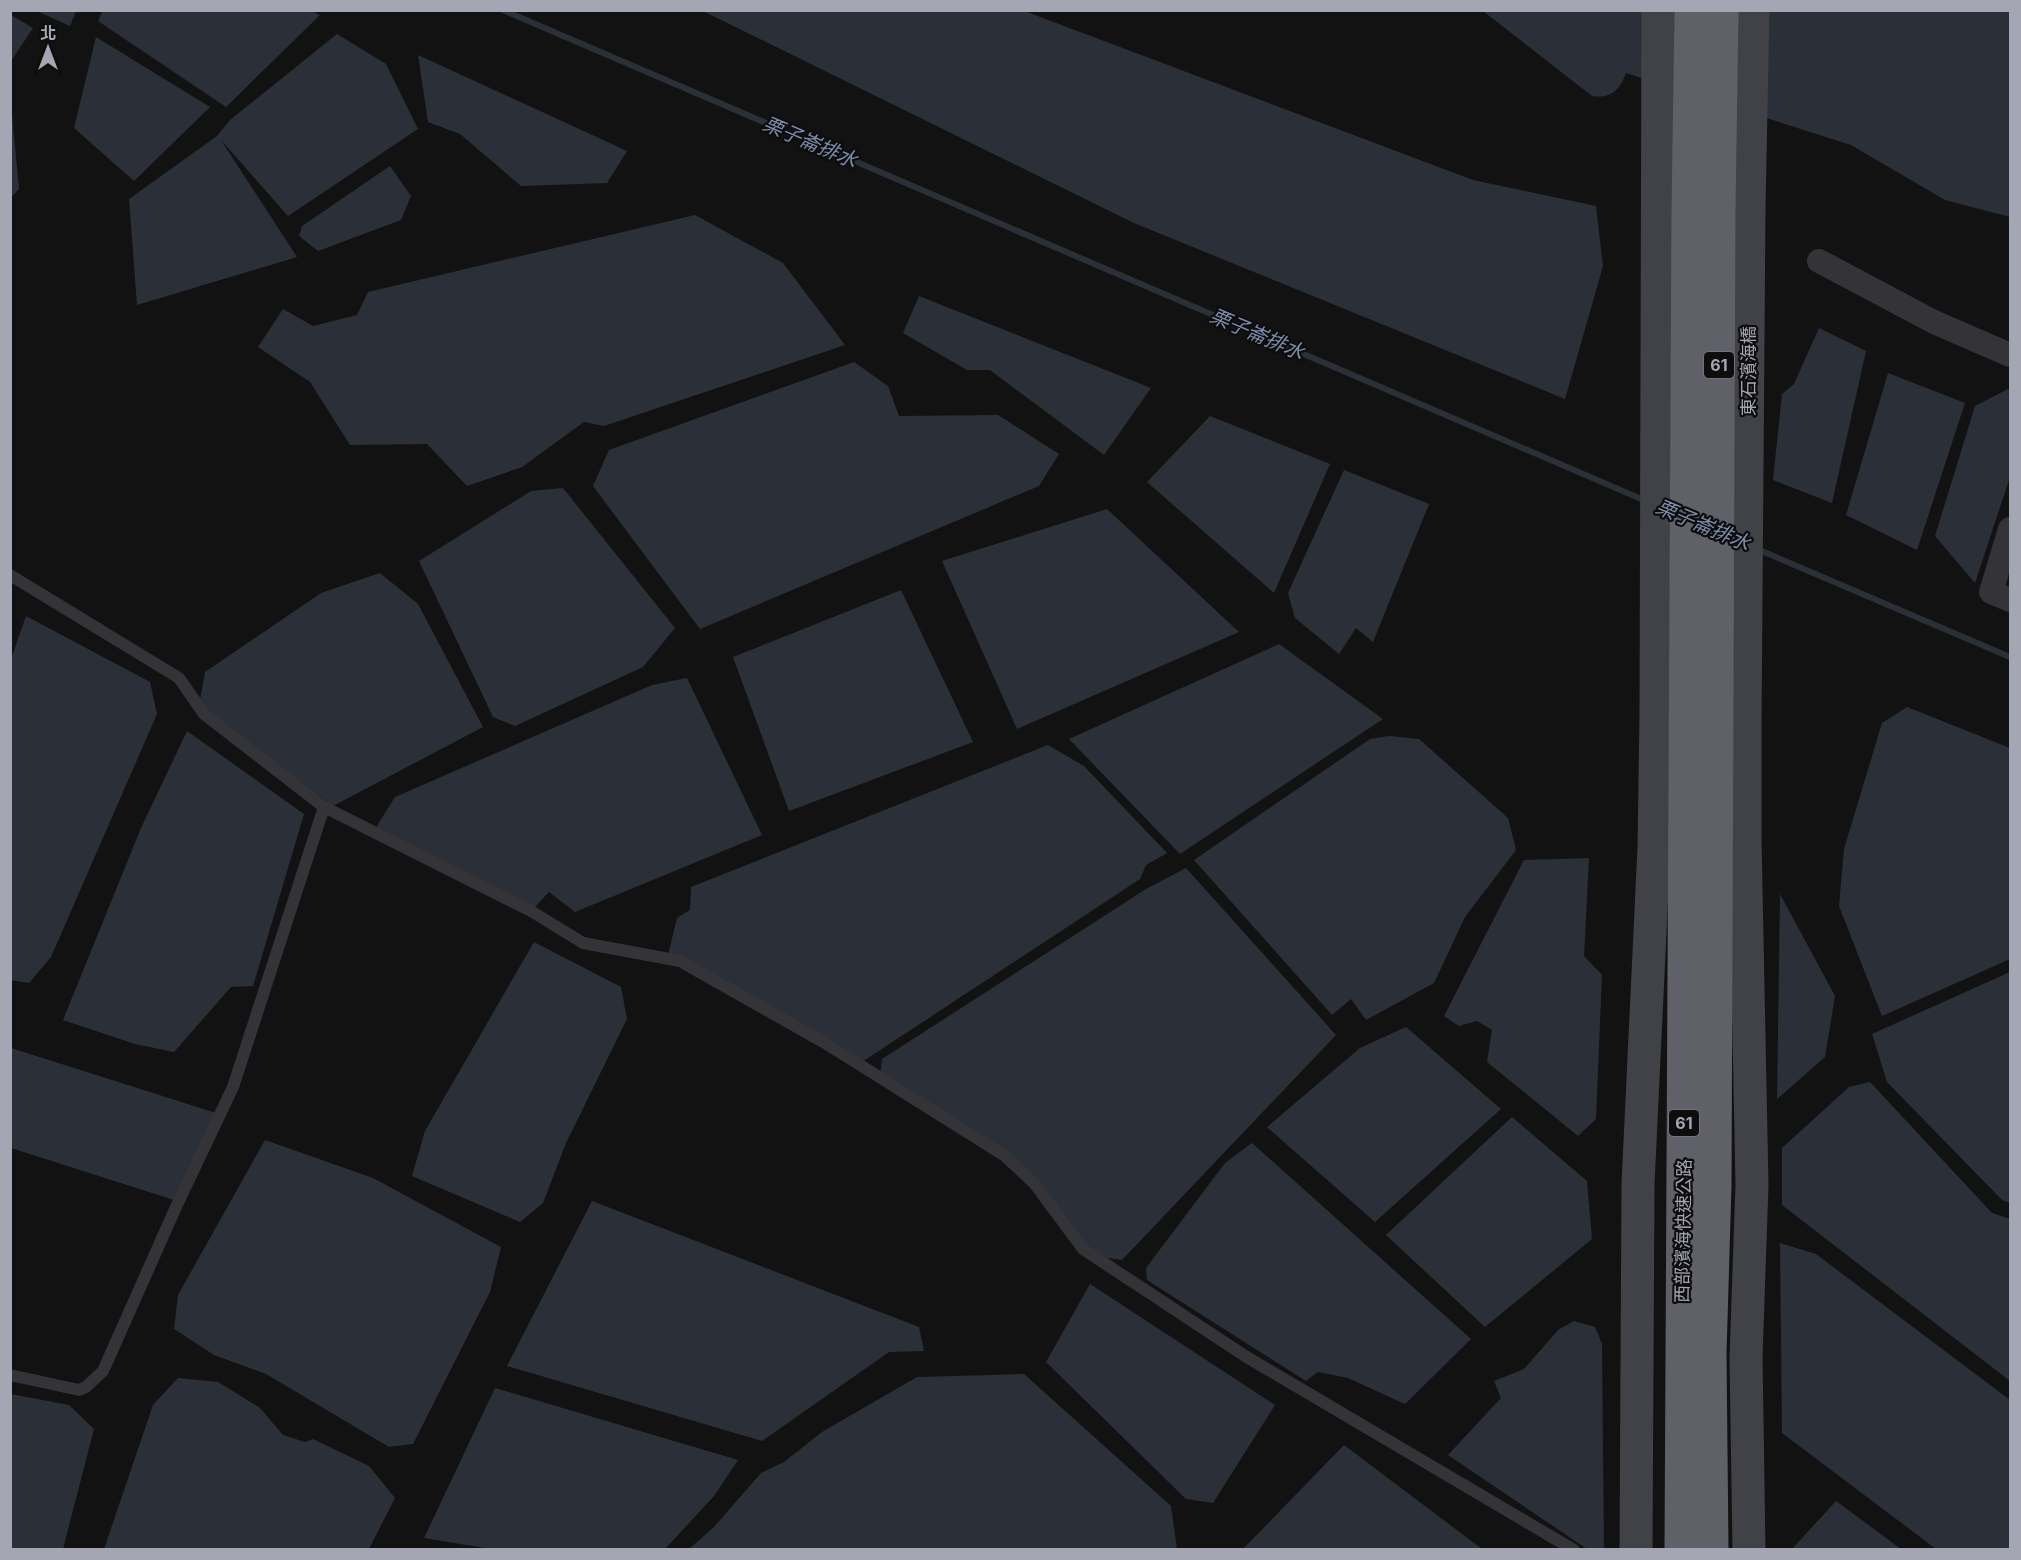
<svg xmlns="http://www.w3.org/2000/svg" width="2021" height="1560" font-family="Inter,'Noto Sans TC',sans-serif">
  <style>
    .water { fill: #2b3038 }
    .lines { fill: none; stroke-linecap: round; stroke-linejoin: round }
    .stream { stroke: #2b3038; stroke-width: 6 }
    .lane { stroke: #333338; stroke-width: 12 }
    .street { stroke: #333338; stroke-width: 24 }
    .secondary { stroke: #414248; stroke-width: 33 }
    .highway { stroke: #606069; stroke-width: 33 }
    .labels { text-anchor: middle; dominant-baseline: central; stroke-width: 4.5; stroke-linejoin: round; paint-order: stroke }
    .shield { fill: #0d0d0e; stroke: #777882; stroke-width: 1.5 }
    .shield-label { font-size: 16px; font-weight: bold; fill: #a4a6b3 }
    .street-label { font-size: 18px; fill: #a4a6b3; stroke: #0d0d0e }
    .water-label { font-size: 20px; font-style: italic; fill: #7d8dad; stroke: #0d0d0e }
  </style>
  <rect width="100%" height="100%" fill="#121213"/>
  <!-- water -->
  <path class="water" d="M103,10H309L320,15L226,107L98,21Z
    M37,11H76L70,26Z
    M703,11H1027V12L1473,180L1596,206L1603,266L1565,399L1134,223Z
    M1483,11H2010V217L1945,200L1851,145L1626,73C1620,90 1611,99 1592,96Z
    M11,15L33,28L11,61Z
    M337,34L386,64L418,129L288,216L221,140L297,257L137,305L129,199L217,136L230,120Z
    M96,37L210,107L134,181L74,128Z
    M418,55L627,151L607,183L521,186L460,134L428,122Z
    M10,92L19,189L11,197H10Z
    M390,166L411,196L401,220L318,251L299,236L302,226Z
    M695,215L783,263L845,345L604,426L584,422L522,467L467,486L427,444L350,445L310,382L258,347L283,309L313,326L357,315L368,292Z
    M919,296L1151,388L1104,455L990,370H967L903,333Z
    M1819,328L1866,351L1832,503L1773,480L1782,394L1794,384Z
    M854,362L888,386L899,416L998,415L1059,454L1039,486L700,629L593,486L609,450Z
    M1888,373L1965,403L1917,550L1846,515Z
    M2008,389L2010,390V477L1975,583L1935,536L1975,406Z
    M1210,416L1330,464L1274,593L1147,482Z
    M1344,470L1429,504L1373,642L1356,628L1339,654L1295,618L1288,593Z
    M563,488L675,628L643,667L515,726L493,717L419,561L531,491Z
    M1107,509L1239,632L1017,729L942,561Z
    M380,573L418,604L483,727L333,806L199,706L205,672L321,593Z
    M901,590L973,742L789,811L733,657Z
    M26,616L150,682L157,714L51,957L29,983L10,980L11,659Z
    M1279,644L1383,719L1180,854L1069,739Z
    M687,678L762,835L575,912L549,892L531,911L375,829L395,797L652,685Z
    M1907,707L2010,748V959L1882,1016L1839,906L1844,849L1882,723Z
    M187,731L304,814L253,986L231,987L174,1052L135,1044L63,1020L141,828Z
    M1389,736L1419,739L1508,818L1516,850L1465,917L1434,983L1366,1020L1351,999L1332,1015L1194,860L1370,739Z
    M1048,745L1084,766L1167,853L1146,865L1140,879L859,1064L667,959L677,918L690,910L691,887Z
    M1589,858L1584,956L1602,975L1596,1119L1578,1136L1487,1062L1492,1030L1477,1021L1459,1026L1444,1016L1524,860Z
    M1186,868L1336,1035L1122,1260L1094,1256L1020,1170L880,1077L882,1059L1146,889Z
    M1780,894L1835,996L1825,1057L1777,1099Z
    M534,942L621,987L627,1019L566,1143L543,1203L520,1222L412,1176L425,1131Z
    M2010,972V1203L2002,1200L1887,1082L1872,1034Z
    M1406,1027L1501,1109L1375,1222L1267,1127L1360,1048Z
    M11,1048L216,1113L174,1200L11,1148Z
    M1870,1082L1992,1213L2010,1219V1381L1782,1205V1148L1849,1087Z
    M1512,1117L1587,1181L1592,1239L1485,1327L1386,1235Z
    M265,1140L373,1178L501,1247L490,1292L413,1444L389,1447L266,1374L214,1355L174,1329L178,1295Z
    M1252,1143L1471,1339L1405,1404L1348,1378L1318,1372L1306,1381L1147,1280L1146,1268L1225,1163Z
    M592,1201L919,1327L924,1351L889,1352L762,1441L507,1366Z
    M1780,1243L1816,1254L2010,1400V1549H1936L1782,1433Z
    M1090,1284L1275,1405L1213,1503L1186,1499L1046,1362Z
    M1574,1321L1595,1327L1602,1344L1604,1549H1587L1448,1455L1501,1398L1494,1381L1524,1369L1558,1330Z
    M1024,1374L1171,1506L1177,1549H689L714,1527L761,1473L784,1462L822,1432L917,1377Z
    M178,1378L218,1382L260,1408L283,1435L305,1442L313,1439L369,1466L395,1498L369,1549H104L153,1405Z
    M495,1388L738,1460L714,1496L665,1549H491L424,1538Z
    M11,1394L69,1405L94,1429L63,1549H11Z
    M1344,1445L1482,1549H1243Z
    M1836,1501L1901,1549H1792Z"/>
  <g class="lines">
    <!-- stream -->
    <path class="stream" d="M503,10L1646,501
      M1757,549L2010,657"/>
    <!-- lane -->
    <path class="lane" d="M10,575L179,678L204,714L324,807L531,911L583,943L680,961L825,1043L1005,1156L1034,1183L1083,1249L1245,1356L1574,1550
      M10,1375L79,1390L86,1387L103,1371L176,1207L233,1087L324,807"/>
    <!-- street -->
    <path class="street" d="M1819,261L1934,322L2010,355
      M2010,529L1991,592L2010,600"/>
    <!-- secondary -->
    <path class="secondary" d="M1636,1550L1638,1184L1654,848L1656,717L1658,10
      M1749,1550L1746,1358L1752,1185L1745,840V723L1749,208L1753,10"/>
    <!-- highway -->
    <path class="highway" d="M1681,1550L1688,211L1691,10
      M1712,1550L1710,1353L1715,1185L1719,210L1722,10"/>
  </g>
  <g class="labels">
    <!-- shield labels -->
    <g class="shield">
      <rect x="1704" y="352" width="30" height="26" rx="4.5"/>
      <rect x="1669" y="1110" width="30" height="26" rx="4.5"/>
    </g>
    <g class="shield-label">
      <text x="1719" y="365">61</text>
      <text x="1684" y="1123">61</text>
    </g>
    <!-- street labels -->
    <g class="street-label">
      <text transform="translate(1748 371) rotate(-90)">東石濱海橋</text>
      <text transform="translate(1683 1231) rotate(-89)">西部濱海快速公路</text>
    </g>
    <!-- water labels -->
    <g class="water-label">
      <text transform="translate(810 142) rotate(23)">栗子崙排水</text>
      <text transform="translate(1257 334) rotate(23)">栗子崙排水</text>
      <text transform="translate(1703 525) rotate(23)">栗子崙排水</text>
    </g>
  </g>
  <!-- border -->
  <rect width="2021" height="1560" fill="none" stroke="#a4a6b3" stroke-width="24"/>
  <!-- north arrow -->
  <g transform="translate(48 48)" stroke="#0d0d0e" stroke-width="4.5" paint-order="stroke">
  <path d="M0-4.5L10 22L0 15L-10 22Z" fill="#a4a6b3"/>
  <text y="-9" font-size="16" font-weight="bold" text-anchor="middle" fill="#a4a6b3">北</text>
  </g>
</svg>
